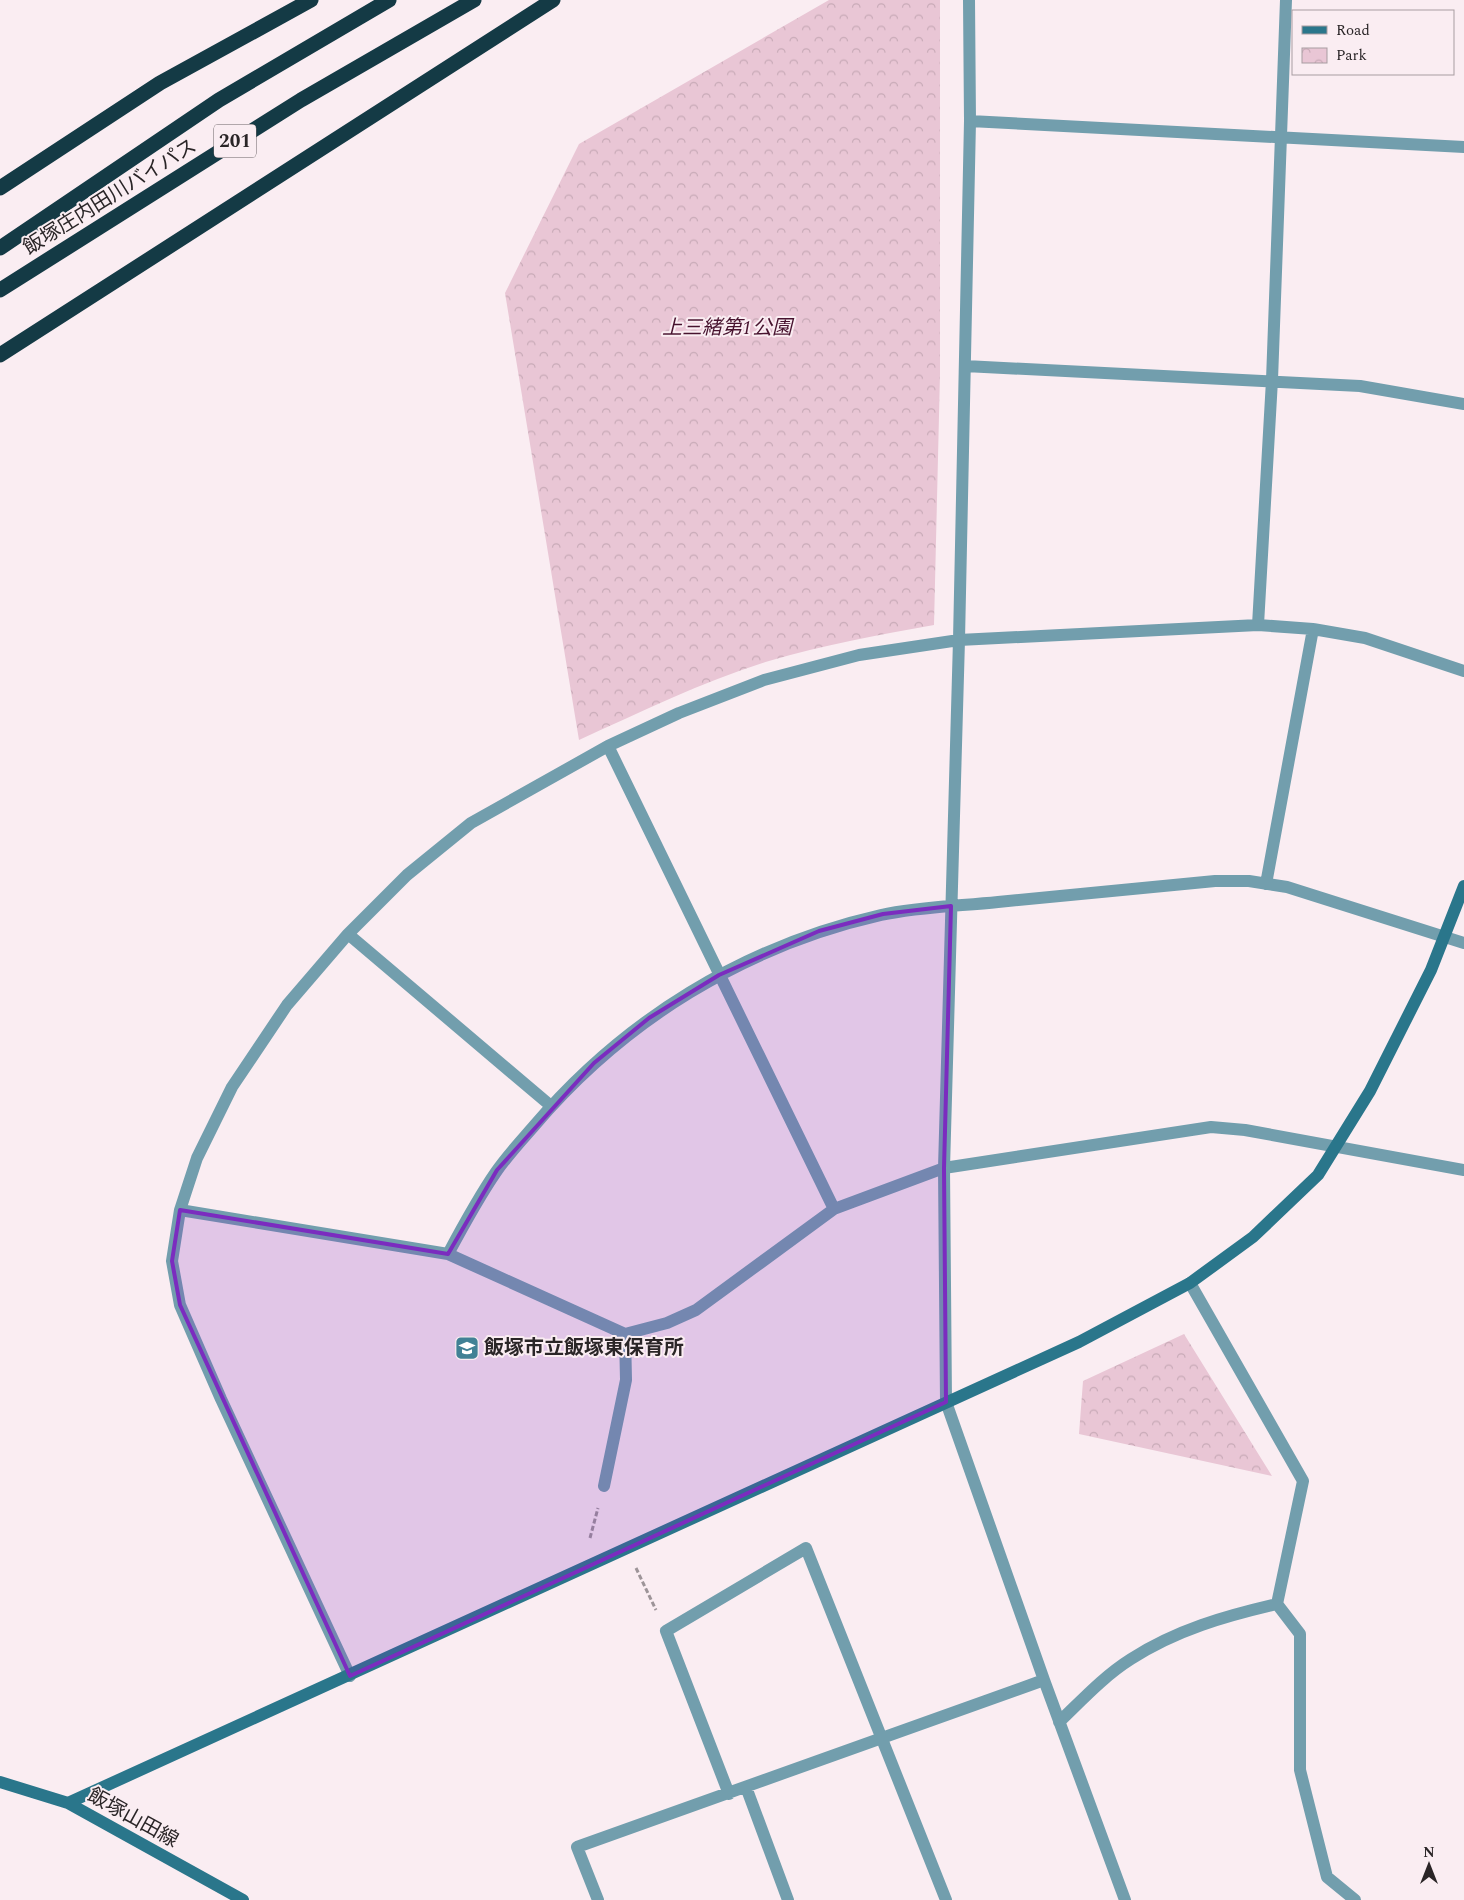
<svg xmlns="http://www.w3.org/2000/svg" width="1464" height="1900" font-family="Spectral,'Noto Sans JP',serif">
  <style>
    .park { fill: url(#park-crowns) }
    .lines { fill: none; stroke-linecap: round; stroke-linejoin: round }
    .path { stroke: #9d9498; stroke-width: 3; stroke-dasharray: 5 2.5; stroke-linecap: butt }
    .street { stroke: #729ead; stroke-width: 12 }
    .secondary { stroke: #2a768b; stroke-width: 12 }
    .highway { stroke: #143a45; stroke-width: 15 }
    .marked { fill: #7b2cbf; fill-opacity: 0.2; stroke: #7b2cbf; stroke-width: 4; stroke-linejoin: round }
    .labels { text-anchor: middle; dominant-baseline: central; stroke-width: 4; stroke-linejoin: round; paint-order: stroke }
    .shield { fill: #faedf2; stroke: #686164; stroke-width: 1 }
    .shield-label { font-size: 19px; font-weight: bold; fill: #2a2527 }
    .street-label { font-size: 20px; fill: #2a2527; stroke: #faedf2 }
    .park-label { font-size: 20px; font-style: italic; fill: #47122e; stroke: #faedf2 }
    .poi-label { font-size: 20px; font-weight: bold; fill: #2a2527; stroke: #faedf2; text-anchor: start }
  </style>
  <defs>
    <pattern id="park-crowns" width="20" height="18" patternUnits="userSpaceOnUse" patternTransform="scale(1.25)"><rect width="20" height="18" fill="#e9c6d5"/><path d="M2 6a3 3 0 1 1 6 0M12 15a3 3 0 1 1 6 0" fill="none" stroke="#c8aab7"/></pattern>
  </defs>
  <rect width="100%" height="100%" fill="#faedf2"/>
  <!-- park -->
  <path class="park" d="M829,0H940V374L934,625C879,635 823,645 769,661C704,681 641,712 579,740L505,293L579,144Z
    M1184,1334L1272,1476L1079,1434L1083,1381Z"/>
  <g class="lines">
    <!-- path -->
    <path class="path" d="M590,1538L598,1508
      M636,1568L656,1610"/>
    <!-- street -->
    <path class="street" d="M969,0L970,121L959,640L944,1168L946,1402L1044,1680L1125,1900
      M970,121L1464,147
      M965,366L1360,386L1464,404
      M1258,625L1272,380L1286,0
      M608,746L834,1209
      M1266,884L1313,629
      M348,934L551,1106
      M180,1210L448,1254L625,1334L667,1323L696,1310L834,1209L944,1168L1211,1127L1245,1130L1464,1170
      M448,1254C463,1226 478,1198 496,1172C507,1156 521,1141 534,1126C624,1020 744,946 881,915C918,907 959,906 998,902C1070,895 1143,888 1215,881H1249L1287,887L1464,943
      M1190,1283L1303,1481L1277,1604L1300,1634V1770L1327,1877L1355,1900
      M604,1486L626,1380L625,1334
      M350,1676L221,1399L180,1305L172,1261L180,1210L197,1158L232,1087L287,1005L348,934L407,875L471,823L608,746L679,713L764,680L859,655L959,640L1258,625L1313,629L1365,638L1464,671
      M1059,1722C1082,1700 1104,1676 1131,1659C1176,1630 1225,1616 1277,1604
      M746,1787L788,1900
      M729,1794L666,1631L806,1548L946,1900
      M598,1900L577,1847L1044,1680"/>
    <!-- secondary -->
    <path class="secondary" d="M0,1782L68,1803L243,1900
      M68,1803L1079,1342L1190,1283L1253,1237L1318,1175L1370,1091L1431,970L1464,886"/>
    <!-- highway -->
    <path class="highway" d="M0,188L160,83L311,0
      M0,248L219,100L389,0
      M0,290L301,100L474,0
      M0,355L553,0"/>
  </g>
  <!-- marked area -->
  <path class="marked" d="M951,906L944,1168L946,1402L350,1676L180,1305L172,1261L180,1210L448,1254L497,1170L594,1063L649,1018L719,975L819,931L883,914Z"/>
  <!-- icons -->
  <defs>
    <g id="school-square" transform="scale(1.25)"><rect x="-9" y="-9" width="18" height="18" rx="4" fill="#418195" stroke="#faedf2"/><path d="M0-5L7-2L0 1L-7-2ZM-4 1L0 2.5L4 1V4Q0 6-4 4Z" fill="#fff"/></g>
  </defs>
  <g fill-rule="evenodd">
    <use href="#school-square" x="467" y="1348"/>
  </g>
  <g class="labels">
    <!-- shield labels -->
    <rect class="shield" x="214" y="124.5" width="42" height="33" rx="4"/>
    <g class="shield-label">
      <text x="235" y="141">201</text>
    </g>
    <!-- street labels -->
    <g class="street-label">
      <text transform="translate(110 197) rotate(-32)">飯塚庄内田川バイパス</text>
      <text transform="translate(133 1818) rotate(29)">飯塚山田線</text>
    </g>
    <!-- park labels -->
    <g class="park-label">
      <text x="727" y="328">上三緒第1公園</text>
    </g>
    <!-- poi labels -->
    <g class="poi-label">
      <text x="484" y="1348">飯塚市立飯塚東保育所</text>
    </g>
  </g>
  <!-- legend -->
  <rect x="1292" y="10" width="162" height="65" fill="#faedf2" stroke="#a79da1"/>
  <rect x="1302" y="26" width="25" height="8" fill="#2a768b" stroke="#a79da1"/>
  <text x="1336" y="35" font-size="15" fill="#2a2527">Road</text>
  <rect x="1302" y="48" width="25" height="15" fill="url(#park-crowns)" stroke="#a79da1"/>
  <text x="1336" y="60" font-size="15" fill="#2a2527">Park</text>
  <!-- north arrow -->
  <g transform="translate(1429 1865)" stroke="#faedf2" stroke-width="4" paint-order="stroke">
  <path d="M0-4L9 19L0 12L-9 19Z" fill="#2a2527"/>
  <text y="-8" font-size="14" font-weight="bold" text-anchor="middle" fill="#2a2527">N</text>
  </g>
</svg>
